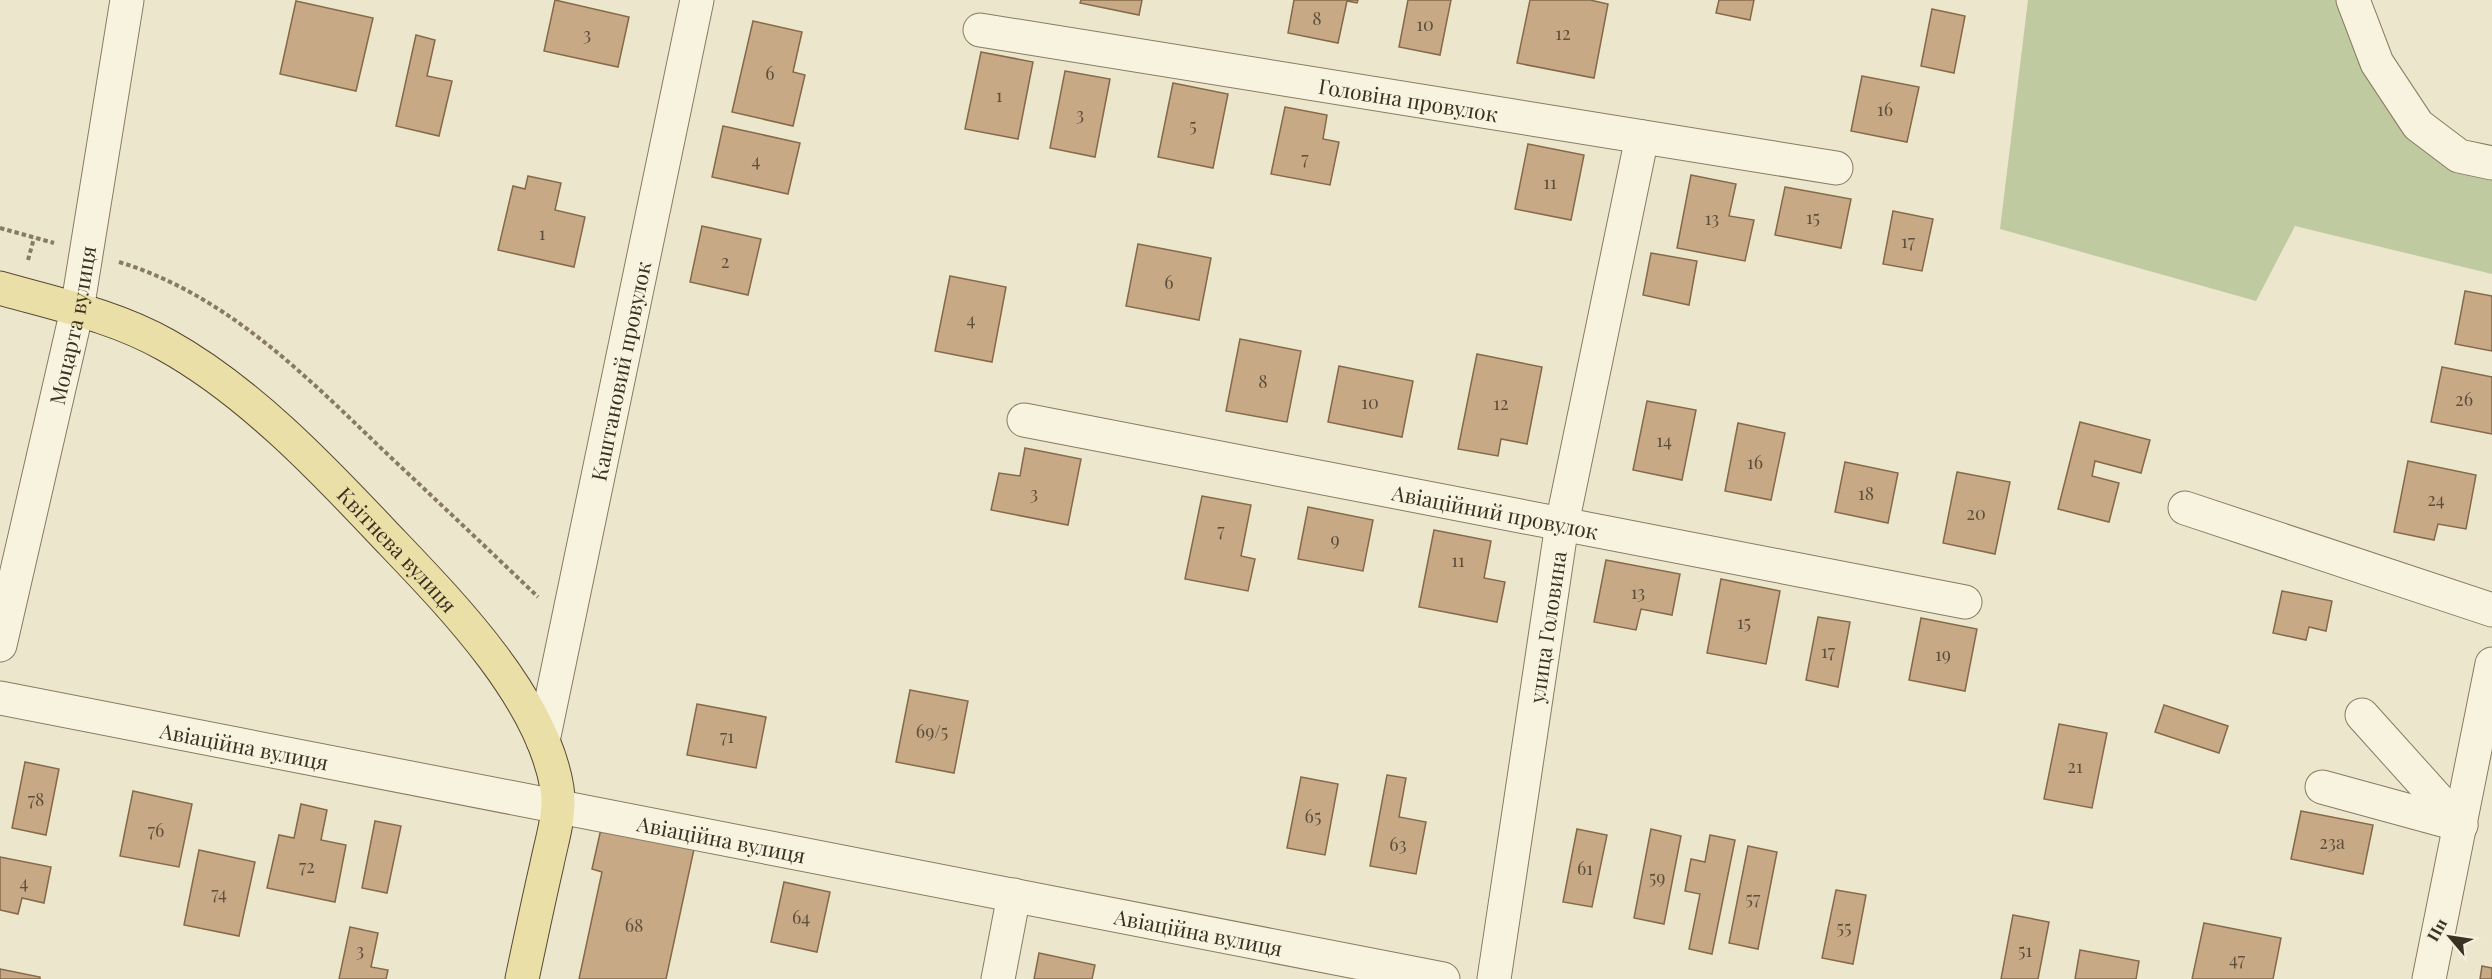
<svg xmlns="http://www.w3.org/2000/svg" width="2492" height="979" font-family="'Playfair Display',serif">
  <style>
    .green { fill: #bfcaa0 }
    .building { fill: #c7a985; stroke: #856948; stroke-width: 1.5 }
    .lines { fill: none; stroke-linecap: round; stroke-linejoin: round }
    .minor-casing { stroke: #887b61; stroke-width: 35 }
    .major-casing { stroke: #574934; stroke-width: 35 }
    .path { stroke: #887b61; stroke-width: 4; stroke-dasharray: 4.5 3; stroke-linecap: butt }
    .minor { stroke: #f7f3df; stroke-width: 33 }
    .major { stroke: #ebdfa8; stroke-width: 33 }
    .labels { text-anchor: middle; dominant-baseline: central; stroke-width: 4.5; stroke-linejoin: round; paint-order: stroke }
    .number-label { font-size: 18px; fill: #5d4f3c }
    .street-label { font-size: 21px; fill: #3a3123; stroke: #f4f0db }
  </style>
  <rect width="100%" height="100%" fill="#ece7cc"/>
  <!-- green -->
  <path class="green" d="M2028,0H2353L2418,125L2492,163V274L2295,226L2256,301L2000,229Z"/>
  <!-- building -->
  <path class="building" d="M555,0L629,17L618,67L544,51Z
    M1081,0H1142L1139,15L1080,3Z
    M1294,0H1358L1357,3L1347,1L1338,43L1288,33Z
    M1408,0H1451L1440,55L1399,47Z
    M1530,0H1590L1608,4L1594,78L1517,63Z
    M1719,0H1754L1750,20L1716,13Z
    M296,1L373,18L356,91L280,74Z
    M1932,9L1965,16L1954,73L1921,66Z
    M753,21L802,32L793,72L805,75L793,126L732,112Z
    M416,35L435,40L427,76L452,81L439,136L396,126Z
    M981,52L1033,62L1018,139L965,129Z
    M1065,71L1110,79L1095,157L1050,148Z
    M1862,76L1919,87L1907,142L1851,131Z
    M1173,83L1228,94L1213,168L1158,157Z
    M1285,107L1327,115L1323,139L1339,142L1330,185L1271,174Z
    M723,126L800,143L788,194L712,177Z
    M1528,144L1584,155L1571,220L1515,209Z
    M1691,175L1736,184L1729,216L1754,220L1745,261L1677,248Z
    M528,176L561,183L555,210L585,217L574,267L498,250L513,186L525,189Z
    M1785,187L1851,199L1841,248L1775,235Z
    M1893,211L1933,219L1922,271L1883,264Z
    M702,226L761,239L748,295L690,282Z
    M1138,244L1211,258L1199,320L1126,306Z
    M1651,253L1697,261L1689,305L1643,295Z
    M950,276L1006,287L992,362L935,351Z
    M2465,291L2492,296V351L2455,344Z
    M1240,339L1301,351L1287,422L1226,411Z
    M1477,354L1542,367L1527,444L1501,439L1498,456L1458,449Z
    M1339,366L1413,381L1402,437L1328,422Z
    M2442,367L2492,377V434L2431,422Z
    M1647,401L1696,410L1682,480L1633,470Z
    M2080,422L2150,440L2141,473L2095,461L2092,476L2119,483L2109,522L2058,509Z
    M1738,423L1785,433L1771,500L1725,491Z
    M1025,448L1081,459L1068,525L991,510L999,473L1020,476Z
    M2408,461L2476,475L2466,529L2438,524L2434,540L2394,532Z
    M1845,462L1898,473L1888,523L1835,512Z
    M1957,472L2010,482L1995,554L1943,543Z
    M1202,496L1251,505L1241,556L1255,559L1248,591L1185,579Z
    M1308,507L1373,520L1363,571L1298,559Z
    M1434,530L1491,541L1484,578L1505,582L1497,622L1419,607Z
    M1606,560L1680,574L1672,615L1641,609L1636,630L1594,622Z
    M1721,579L1780,591L1766,664L1707,653Z
    M2282,591L2332,601L2326,631L2309,627L2306,640L2273,633Z
    M1818,617L1850,622L1838,687L1806,680Z
    M1921,618L1977,629L1965,691L1909,680Z
    M910,690L968,701L954,773L896,762Z
    M697,704L766,717L756,768L687,755Z
    M2164,705L2228,726L2219,753L2155,732Z
    M2059,724L2107,733L2092,808L2044,799Z
    M25,762L59,769L46,835L12,828Z
    M1387,775L1406,778L1399,817L1426,822L1416,874L1370,866Z
    M1301,777L1338,784L1325,855L1287,848Z
    M133,791L192,804L179,867L120,856Z
    M301,804L327,810L321,840L346,845L335,902L267,888L279,835L294,838Z
    M2301,811L2373,825L2363,874L2291,859Z
    M375,821L401,826L387,893L362,888Z
    M601,829L694,849L666,979H579L602,872L592,869Z
    M1577,829L1607,835L1592,907L1563,902Z
    M1651,829L1681,836L1664,924L1634,918Z
    M1710,835L1735,840L1712,954L1689,949L1700,894L1685,891L1691,859L1705,862Z
    M1748,846L1777,852L1758,949L1729,943Z
    M199,850L255,862L239,936L184,925Z
    M0,857L51,867L44,903L22,898L18,914L0,910Z
    M784,882L830,892L817,952L771,942Z
    M1836,890L1866,895L1853,964L1822,958Z
    M2013,915L2049,922L2038,979H2001Z
    M2204,923L2281,938L2273,979H2192Z
    M350,927L378,933L371,967L388,970L386,979H339Z
    M2080,950L2139,961L2136,979H2075Z
    M1039,953L1095,965L1092,979H1034Z
    M2482,966L2492,968V979H2480Z
    M0,969L40,977V979H0Z"/>
  <g class="lines">
    <!-- minor casing -->
    <g class="minor-casing">
      <g id="minor">
        <path d="M2353,0L2377,63L2418,125L2459,156L2492,163"/>
        <path id="s1" d="M980,30L1836,168"/>
        <path id="s2" d="M1024,420L1965,602"/>
        <path d="M2185,508L2492,610"/>
        <path id="s3" d="M0,645L77,310L127,0"/>
        <path id="s4" d="M0,698L1443,979"/>
        <path d="M2362,715L2461,825"/>
        <path id="s5" d="M543,741L697,0"/>
        <path d="M2322,787L2461,825"/>
        <path d="M998,979L1014,895"/>
        <path id="s6" d="M1494,979L1562,524L1642,137"/>
        <path d="M2429,979L2492,664"/>
      </g>
    </g>
    <!-- major casing -->
    <g class="major-casing">
      <g id="major">
        <path id="s7" d="M0,288C56,304 115,316 166,345C247,390 319,465 383,533C446,599 542,695 557,788C561,814 552,839 547,864C538,903 530,941 522,979"/>
      </g>
    </g>
    <!-- path -->
    <path class="path" d="M0,228L54,243
      M28,260L34,238
      M119,262C225,294 305,375 383,450C435,499 487,548 538,597"/>
    <!-- minor -->
    <use href="#minor" class="minor"/>
    <!-- major -->
    <use href="#major" class="major"/>
  </g>
  <g class="labels">
    <!-- number labels -->
    <g class="number-label">
      <text x="1317" y="18">8</text>
      <text x="1425" y="24">10</text>
      <text x="1563" y="33">12</text>
      <text x="587" y="34">3</text>
      <text x="770" y="73">6</text>
      <text x="999" y="95">1</text>
      <text x="1885" y="109">16</text>
      <text x="1080" y="114">3</text>
      <text x="1193" y="125">5</text>
      <text x="1305" y="158">7</text>
      <text x="756" y="160">4</text>
      <text x="1550" y="182">11</text>
      <text x="1813" y="217">15</text>
      <text x="1712" y="218">13</text>
      <text x="542" y="233">1</text>
      <text x="1908" y="241">17</text>
      <text x="725" y="261">2</text>
      <text x="1169" y="282">6</text>
      <text x="971" y="319">4</text>
      <text x="1263" y="381">8</text>
      <text x="2464" y="399">26</text>
      <text x="1370" y="402">10</text>
      <text x="1501" y="403">12</text>
      <text x="1664" y="440">14</text>
      <text x="1755" y="462">16</text>
      <text x="1034" y="493">3</text>
      <text x="1866" y="493">18</text>
      <text x="2436" y="499">24</text>
      <text x="1976" y="513">20</text>
      <text x="1221" y="530">7</text>
      <text x="1335" y="539">9</text>
      <text x="1458" y="560">11</text>
      <text x="1638" y="592">13</text>
      <text x="1744" y="622">15</text>
      <text x="1828" y="651">17</text>
      <text x="1943" y="654">19</text>
      <text x="932" y="731">69/5</text>
      <text x="727" y="736">71</text>
      <text x="2075" y="766">21</text>
      <text x="36" y="799">78</text>
      <text x="1313" y="816">65</text>
      <text x="156" y="830">76</text>
      <text x="2332" y="842">23а</text>
      <text x="1398" y="844">63</text>
      <text x="307" y="866">72</text>
      <text x="1585" y="868">61</text>
      <text x="1657" y="877">59</text>
      <text x="24" y="882">4</text>
      <text x="219" y="893">74</text>
      <text x="1753" y="898">57</text>
      <text x="801" y="917">64</text>
      <text x="634" y="925">68</text>
      <text x="1844" y="927">55</text>
      <text x="360" y="950">3</text>
      <text x="2025" y="950">51</text>
      <text x="2237" y="959">47</text>
    </g>
    <!-- street labels -->
    <g class="street-label">
      <text stroke="none"><textPath href="#s1" startOffset="434">Головіна провулок</textPath></text>
      <text stroke="none"><textPath href="#s3" startOffset="328">Моцарта вулиця</textPath></text>
      <text stroke="none"><textPath href="#s5" startOffset="378">Каштановий провулок</textPath></text>
      <text stroke="none"><textPath href="#s2" startOffset="480">Авіаційний провулок</textPath></text>
      <text stroke="none"><textPath href="#s7" startOffset="486">Квітнева вулиця</textPath></text>
      <text stroke="none"><textPath href="#s6" startOffset="356">улица Головина</textPath></text>
      <text stroke="none"><textPath href="#s4" startOffset="249">Авіаційна вулиця</textPath></text>
      <text stroke="none"><textPath href="#s4" startOffset="735">Авіаційна вулиця</textPath></text>
      <text stroke="none"><textPath href="#s4" startOffset="1221">Авіаційна вулиця</textPath></text>
    </g>
  </g>
  <!-- north arrow -->
  <g transform="translate(2450 937) rotate(299)" stroke="#f4f0db" stroke-width="4.5" paint-order="stroke">
  <path d="M0-4.5L10 22L0 15L-10 22Z" fill="#3a3123"/>
  <text y="-9" font-size="16" font-weight="bold" text-anchor="middle" fill="#3a3123">Пн</text>
  </g>
</svg>
